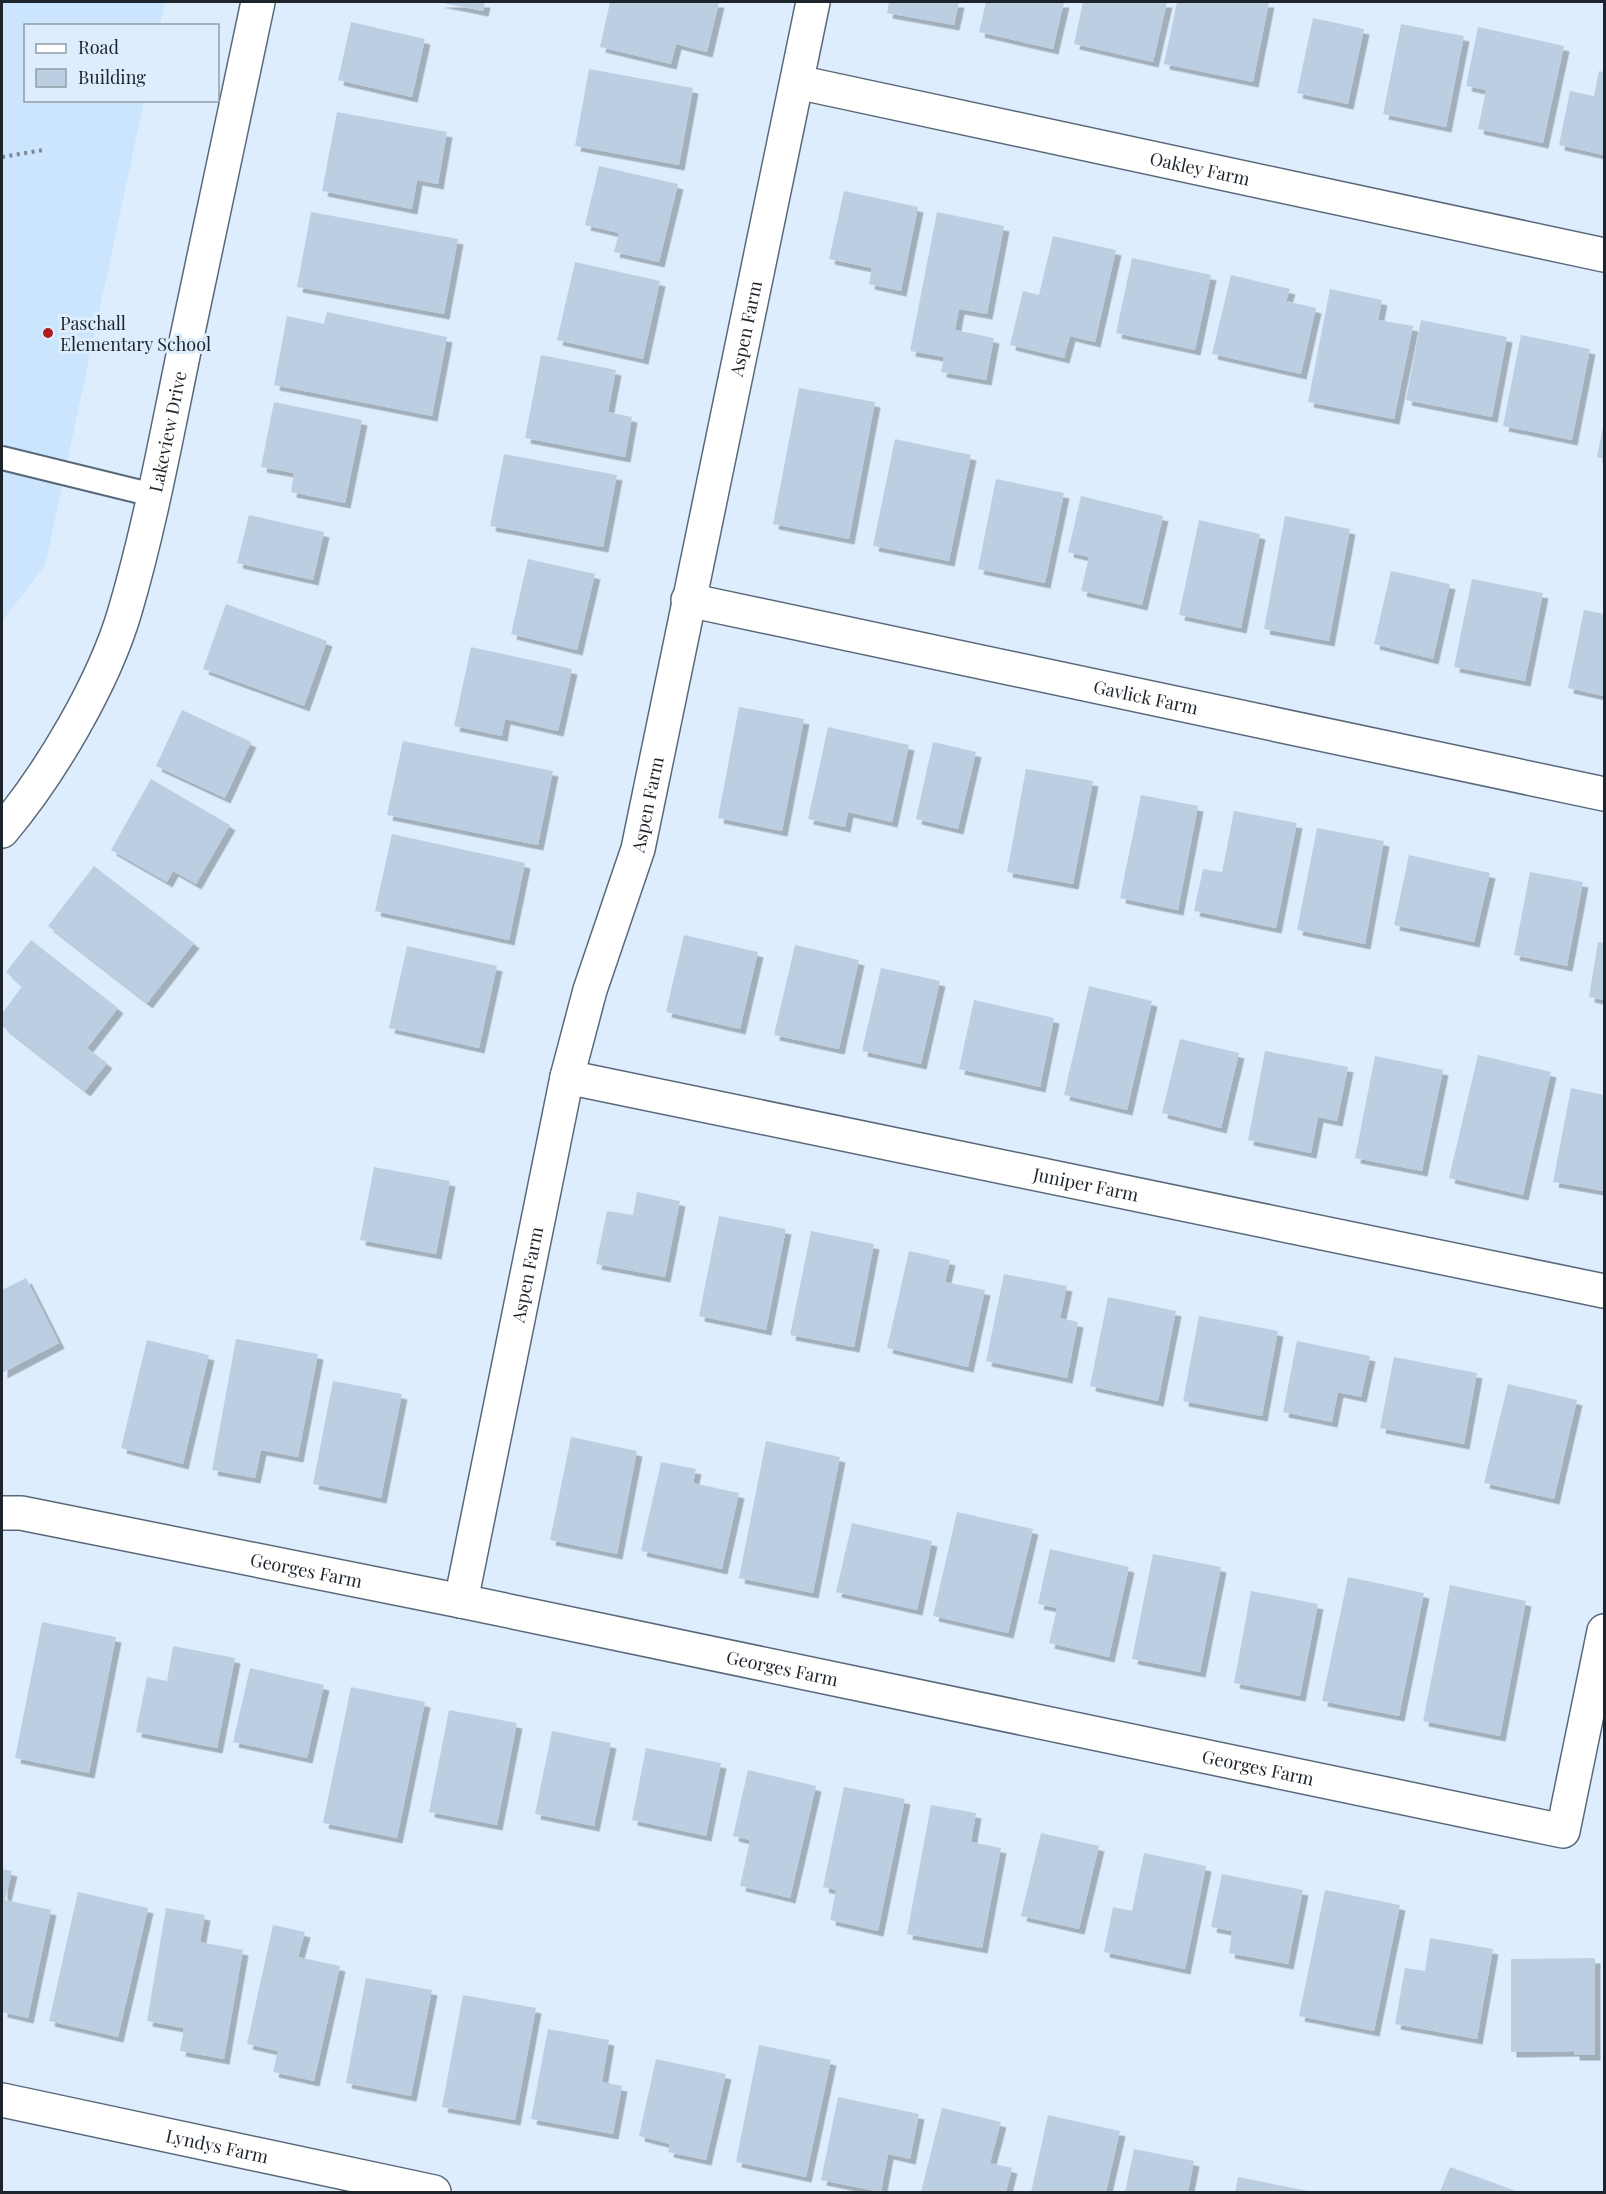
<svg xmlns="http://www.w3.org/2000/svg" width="1606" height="2194" font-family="'Playfair Display',serif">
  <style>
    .built { fill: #cce5fe }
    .building { fill: #bccfe2; filter: url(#shadow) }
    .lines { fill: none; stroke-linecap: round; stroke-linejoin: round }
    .service-casing { stroke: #59697a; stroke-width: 26 }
    .minor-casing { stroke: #59697a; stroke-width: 36 }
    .path { stroke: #7d8894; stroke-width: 4; stroke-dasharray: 3 4.5; stroke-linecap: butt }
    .service { stroke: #fff; stroke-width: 22 }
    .minor { stroke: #fff; stroke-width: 33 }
    .poi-dot { fill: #af1d23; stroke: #ddedfd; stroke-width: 2 }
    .labels { text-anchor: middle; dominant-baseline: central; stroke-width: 6; stroke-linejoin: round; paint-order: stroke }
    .street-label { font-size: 18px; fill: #1d242b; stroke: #ddedfd }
    .poi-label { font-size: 18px; fill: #1d242b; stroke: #ddedfd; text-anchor: start }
  </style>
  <defs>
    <filter id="shadow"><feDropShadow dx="5.5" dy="5.5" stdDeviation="0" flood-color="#0004"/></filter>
  </defs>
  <rect width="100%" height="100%" fill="#ddedfd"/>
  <!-- built -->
  <path class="built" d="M2,2H165L160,25L26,26V100L144,101L45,566L2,621Z"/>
  <!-- building -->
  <path class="building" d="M438,2H485L483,11Z
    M610,2H719L707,52L676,44L671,64L600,47Z
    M889,2H959L954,25L887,13Z
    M986,2H1064L1053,49L979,32Z
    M1083,2H1167L1153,62L1074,44Z
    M1177,2H1269L1253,82L1164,64Z
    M1313,18L1364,29L1348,104L1297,93Z
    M351,22L425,39L412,97L338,80Z
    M1401,24L1464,36L1446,127L1383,114Z
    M1478,27L1564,46L1543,143L1478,129L1486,90L1466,86Z
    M589,69L693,88L679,165L575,146Z
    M1599,71L1604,72V155L1559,145L1570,91L1594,96Z
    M337,112L447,132L438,184L417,180L412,209L322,191Z
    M599,166L678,184L659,262L614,252L619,233L585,225Z
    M844,191L918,207L901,291L869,284L872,268L829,259Z
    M311,212L458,239L444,314L297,287Z
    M937,212L1004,226L987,314L959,309L955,330L994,338L986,380L941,372L944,357L910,351Z
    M1053,236L1116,250L1095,342L1070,336L1064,358L1010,345L1023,291L1039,295Z
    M1132,258L1211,275L1195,350L1116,333Z
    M575,262L660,281L643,359L557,340Z
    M1231,275L1290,289L1286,301L1316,308L1301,374L1212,354Z
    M1330,289L1382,300L1378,320L1413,326L1394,419L1308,402Z
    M327,312L447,337L432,416L274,385L287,316L324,324Z
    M1421,320L1507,337L1492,417L1406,400Z
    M1521,335L1590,349L1572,440L1503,426Z
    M541,355L616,370L608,412L632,417L625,457L525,438Z
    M799,388L875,402L849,539L773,524Z
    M274,402L362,420L345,503L291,492L294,473L261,467Z
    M1603,427H1604V459L1597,457Z
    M895,439L971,455L949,561L873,546Z
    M504,454L617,475L603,547L490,526Z
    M996,479L1064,493L1045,583L978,569Z
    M1081,496L1163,516L1142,605L1081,591L1089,557L1068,552Z
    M249,515L324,532L313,580L237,563Z
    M1285,516L1350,529L1329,641L1264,629Z
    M1199,520L1260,534L1241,628L1179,615Z
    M528,559L595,574L577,650L511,634Z
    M1391,571L1450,584L1433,659L1374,644Z
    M1472,579L1543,593L1525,681L1454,667Z
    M226,604L327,641L304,706L203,669Z
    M1584,610L1604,614V696L1568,688Z
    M471,647L572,669L558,731L505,719L502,736L454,726Z
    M739,707L804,719L782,831L718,818Z
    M182,710L251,742L225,798L156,766Z
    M828,727L909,745L892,822L848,812L845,827L808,819Z
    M403,741L553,771L538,845L387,815Z
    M933,742L976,752L958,829L916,819Z
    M1026,769L1093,781L1073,884L1007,872Z
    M151,779L230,825L196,884L173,871L167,882L111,850Z
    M1141,795L1198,806L1178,910L1120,898Z
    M1234,811L1297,823L1276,928L1194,911L1203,869L1222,872Z
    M1317,828L1384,841L1365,944L1297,930Z
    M392,834L525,863L509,940L375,911Z
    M1409,855L1490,873L1474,942L1394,925Z
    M94,866L194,943L147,1003L48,926Z
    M1530,872L1583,882L1567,966L1514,955Z
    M684,935L758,952L740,1029L666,1012Z
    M31,940L118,1008L87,1048L107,1063L85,1091L2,1026V1014L22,986L6,972Z
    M1598,942L1604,943V1000L1589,997Z
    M795,945L859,960L839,1049L774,1035Z
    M407,946L497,966L479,1048L389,1028Z
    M881,968L940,981L921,1064L862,1051Z
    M1089,986L1152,1001L1127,1110L1064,1095Z
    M974,1000L1054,1018L1040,1087L959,1069Z
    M1180,1039L1239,1053L1221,1128L1162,1113Z
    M1265,1051L1348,1067L1337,1121L1318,1117L1311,1153L1248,1140Z
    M1478,1055L1551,1072L1523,1195L1449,1178Z
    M1375,1056L1443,1070L1422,1171L1355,1158Z
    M1571,1088L1604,1095V1191L1553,1182Z
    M374,1167L450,1181L436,1254L360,1240Z
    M637,1192L680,1201L665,1277L596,1264L607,1211L633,1215Z
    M719,1216L786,1229L766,1330L699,1316Z
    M811,1231L874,1244L854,1347L790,1335Z
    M909,1251L950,1260L945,1282L985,1290L968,1367L887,1348Z
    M1004,1274L1067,1286L1060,1318L1078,1322L1067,1378L986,1361Z
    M26,1278L59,1343L2,1373V1290Z
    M1108,1297L1176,1311L1158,1401L1090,1386Z
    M1199,1316L1278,1331L1262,1416L1183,1401Z
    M236,1339L318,1354L298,1457L261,1450L255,1478L212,1470Z
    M147,1340L209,1355L183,1464L121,1448Z
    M1297,1341L1370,1356L1361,1397L1338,1392L1332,1422L1283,1412Z
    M1394,1357L1477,1373L1464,1444L1380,1428Z
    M333,1381L402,1394L381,1498L313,1484Z
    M1508,1384L1577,1400L1554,1499L1484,1483Z
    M571,1437L637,1451L617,1554L550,1540Z
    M766,1441L840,1457L813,1593L739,1578Z
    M661,1462L696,1469L693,1483L739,1493L722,1569L641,1551Z
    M957,1512L1033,1529L1008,1633L933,1616Z
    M852,1523L932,1541L917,1610L836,1592Z
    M1050,1549L1129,1567L1109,1657L1049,1643L1057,1608L1038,1604Z
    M1153,1554L1221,1567L1200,1672L1132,1659Z
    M1348,1577L1424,1593L1399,1716L1322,1701Z
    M1450,1585L1526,1601L1500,1736L1423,1721Z
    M1251,1591L1318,1604L1300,1696L1234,1683Z
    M42,1622L116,1637L89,1773L15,1758Z
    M173,1646L235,1658L217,1748L136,1732L147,1677L167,1681Z
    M250,1668L324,1685L307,1758L233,1742Z
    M351,1687L425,1702L397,1838L323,1823Z
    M449,1710L517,1723L497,1825L429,1812Z
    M552,1731L611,1743L594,1826L535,1814Z
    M646,1748L721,1763L706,1836L632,1820Z
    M748,1770L816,1786L790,1898L740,1886L750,1840L733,1836Z
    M844,1787L905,1799L878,1931L830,1920L836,1890L823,1887Z
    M931,1805L976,1813L971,1842L1001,1848L982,1948L907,1934Z
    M1041,1833L1099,1846L1079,1929L1021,1916Z
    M1144,1853L1206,1866L1185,1969L1104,1952L1113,1907L1132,1911Z
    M2,1869L12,1871L5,1900L51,1910L28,2018L2,2012Z
    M1222,1874L1303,1890L1288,1964L1229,1953L1232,1931L1211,1927Z
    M1325,1890L1400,1905L1374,2031L1299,2016Z
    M78,1892L148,1908L118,2037L49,2021Z
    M166,1908L205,1915L200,1942L243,1950L224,2059L180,2051L184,2028L147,2021Z
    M273,1925L305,1932L298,1957L340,1966L314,2081L273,2072L278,2051L247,2044Z
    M1430,1938L1493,1949L1477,2039L1395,2024L1405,1968L1425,1971Z
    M1595,1958V2055H1574V2051L1511,2052V1959Z
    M366,1978L432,1990L411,2096L346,2083Z
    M463,1995L536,2008L515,2120L442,2107Z
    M548,2029L609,2040L602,2082L622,2086L613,2134L531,2119Z
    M759,2045L831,2060L806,2177L736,2162Z
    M656,2059L726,2074L706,2160L668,2152L670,2144L639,2136Z
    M838,2097L919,2114L910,2159L888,2154L881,2192L821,2180Z
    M942,2108L1001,2122L990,2163L1012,2168L1006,2192H921Z
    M1048,2115L1120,2131L1106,2192H1031Z
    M1134,2149L1194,2161L1188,2192H1125Z
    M1450,2167L1519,2192H1440Z
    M1238,2177L1308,2191V2192H1235Z"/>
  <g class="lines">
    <!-- service casing -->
    <g class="service-casing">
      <path id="service" d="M2,458L153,495"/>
    </g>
    <!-- minor casing -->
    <g class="minor-casing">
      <g id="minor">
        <path id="s1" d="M797,82L1604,255"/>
        <path id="s2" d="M688,600L1604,794"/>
        <path id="s3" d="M2,831C50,774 104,683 125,611C150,526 166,438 184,351C209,235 233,118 258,2"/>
        <path id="s4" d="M567,1077L1604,1291"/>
        <path id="s5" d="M2,1513H21L461,1601L1563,1831L1604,1631"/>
        <path id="s6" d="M461,1601L567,1077L590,990L638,849L813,2"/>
        <path id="s7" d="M2,2100L434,2192"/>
      </g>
    </g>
    <!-- path -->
    <path class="path" d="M2,157L44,150"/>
    <!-- service -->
    <use href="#service" class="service"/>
    <!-- minor -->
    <use href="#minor" class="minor"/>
  </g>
  <!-- markers -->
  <circle class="poi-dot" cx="48" cy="333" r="6"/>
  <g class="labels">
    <!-- street labels -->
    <g class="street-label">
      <text stroke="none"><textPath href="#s1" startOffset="412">Oakley Farm</textPath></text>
      <text stroke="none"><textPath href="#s6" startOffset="1305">Aspen Farm</textPath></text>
      <text stroke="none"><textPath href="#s3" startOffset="438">Lakeview Drive</textPath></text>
      <text stroke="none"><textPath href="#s2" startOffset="468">Gavlick Farm</textPath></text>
      <text stroke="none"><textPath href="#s6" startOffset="819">Aspen Farm</textPath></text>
      <text stroke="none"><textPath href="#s4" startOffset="530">Juniper Farm</textPath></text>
      <text stroke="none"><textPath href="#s6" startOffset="333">Aspen Farm</textPath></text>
      <text stroke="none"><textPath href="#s5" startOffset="310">Georges Farm</textPath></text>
      <text stroke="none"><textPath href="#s5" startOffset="796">Georges Farm</textPath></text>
      <text stroke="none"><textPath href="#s5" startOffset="1282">Georges Farm</textPath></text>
      <text stroke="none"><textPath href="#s7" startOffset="220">Lyndys Farm</textPath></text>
    </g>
    <!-- poi labels -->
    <g class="poi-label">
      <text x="60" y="323">Paschall<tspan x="60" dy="21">Elementary School</tspan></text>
    </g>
  </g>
  <!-- border -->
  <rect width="1606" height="2194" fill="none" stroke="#1d242b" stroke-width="6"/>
  <!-- legend -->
  <rect x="24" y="24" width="195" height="78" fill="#ddedfd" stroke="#909da9" stroke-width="1.5"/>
  <rect x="36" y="44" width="30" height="9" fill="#ffffff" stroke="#909da9" stroke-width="1.5"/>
  <text x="78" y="54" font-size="18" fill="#1d242b">Road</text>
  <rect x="36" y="69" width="30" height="18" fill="#bccfe2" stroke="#909da9" stroke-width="1.5"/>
  <text x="78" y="84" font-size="18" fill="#1d242b">Building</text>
</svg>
